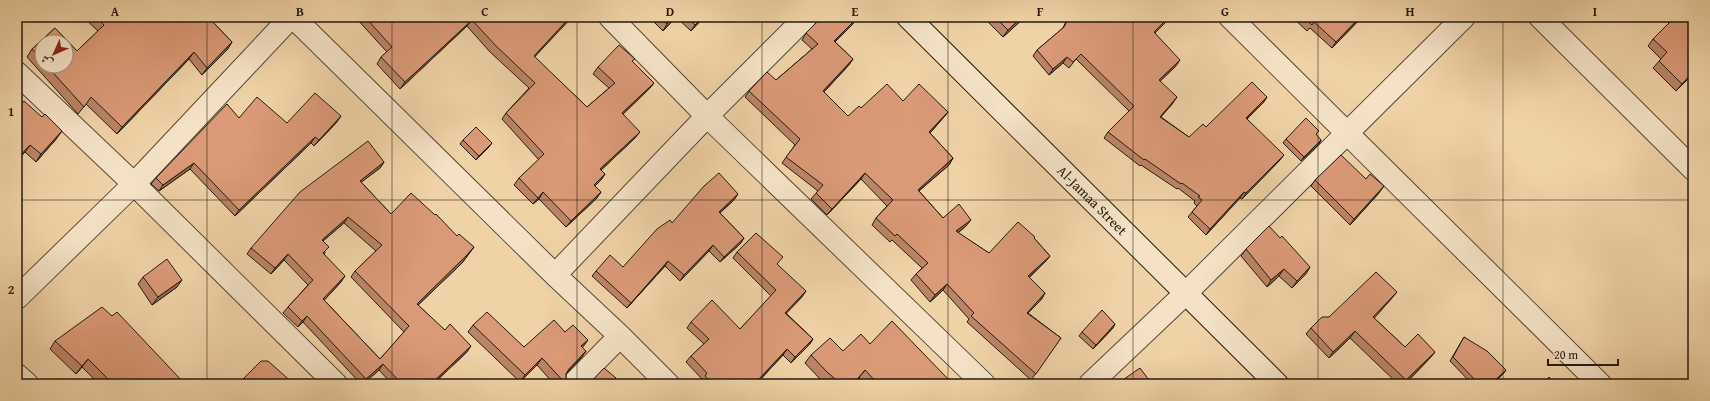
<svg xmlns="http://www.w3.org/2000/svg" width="1710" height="401" font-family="'Gentium Book Plus',Amiri,serif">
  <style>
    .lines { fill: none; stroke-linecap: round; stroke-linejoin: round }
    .street-casing { stroke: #564836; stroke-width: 24 }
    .secondary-casing { stroke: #231a11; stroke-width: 24 }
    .street { stroke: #f5e2c6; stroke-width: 22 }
    .secondary { stroke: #f5e2c6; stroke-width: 22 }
    .wall { fill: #bb8466; stroke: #231a11; fill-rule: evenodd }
    .shaded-wall { fill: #996b53; stroke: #231a11 }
    .building { fill: #da9977; stroke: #231a11; fill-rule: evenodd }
    .grid { fill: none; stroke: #231a11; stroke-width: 1; stroke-opacity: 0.55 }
    .labels { text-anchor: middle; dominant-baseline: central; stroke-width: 3; stroke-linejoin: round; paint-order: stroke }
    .street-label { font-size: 14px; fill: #231a11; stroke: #f5e2c6 }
    .neatline { fill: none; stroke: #231a11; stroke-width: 1.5 }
    .grid-label { font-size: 13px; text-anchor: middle; font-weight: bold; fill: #231a11 }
  </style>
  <rect width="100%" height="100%" fill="#f0d2a7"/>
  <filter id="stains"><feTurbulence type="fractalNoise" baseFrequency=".005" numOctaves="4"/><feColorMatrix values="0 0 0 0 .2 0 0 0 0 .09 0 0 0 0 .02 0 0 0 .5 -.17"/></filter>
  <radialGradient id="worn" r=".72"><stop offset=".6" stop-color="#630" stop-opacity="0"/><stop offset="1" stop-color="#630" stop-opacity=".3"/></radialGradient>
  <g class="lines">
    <!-- street casing -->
    <g class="street-casing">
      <path id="street" d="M293,17L555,275L620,336L668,384
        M610,17L707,116L984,384
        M1230,17L1600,384
        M1540,17L1693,169
        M17,73L134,184L336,384
        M555,275L707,116L806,17
        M17,298L134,184L291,17
        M17,375L27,384
        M573,384L620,336
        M1090,384L1186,293L1464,17"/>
    </g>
    <!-- secondary casing -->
    <g class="secondary-casing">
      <g id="secondary">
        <path id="s1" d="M908,17L1277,384"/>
      </g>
    </g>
    <!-- street -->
    <use href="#street" class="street"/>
    <!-- secondary -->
    <use href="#secondary" class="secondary"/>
  </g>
  <!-- wall -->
  <path class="wall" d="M83,17H208L232,42L227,50L202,75L189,59L117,134L86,104L78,114L27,57L32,49L55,28L77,51L98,31ZM42,42H66V66H42Z
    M357,17H572L534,57L587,107L609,88L593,74L598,67L633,62L654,83L649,89L623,114L635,138L601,170L605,174L601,180L595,186L601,192L596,199L566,227L539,199L533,204L514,185L519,178L539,160L502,119L506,113L529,88L490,52L467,26L400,89L377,64L381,57L387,52L356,18Z
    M649,17H704L691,31L676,17L663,31Z
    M818,17H855L856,19L852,25L835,42L853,59L848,66L824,92L848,116L861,108L903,101L948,112L943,118L930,133L953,158L949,165L919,191L943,218L966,226L958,233L989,253L1034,238L1050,256L1045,262L1029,278L1045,293L1041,300L1028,313L1061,338L1031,380L967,322L969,319L943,290L930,302L911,280L916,274L922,268L892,240L890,242L872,225L876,218L887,206L861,179L827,215L811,199L818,191L782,163L795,145L745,97L749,91L776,80L812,49L802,40L806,33L819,20Z
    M983,17H1025L1003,37Z
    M1068,17H1169L1168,20L1155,33L1176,66L1160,81L1173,103L1161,117L1189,137L1206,127L1267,97L1263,103L1247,119L1280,160L1242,199L1240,198L1206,235L1188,217L1197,206L1194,203L1195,201L1178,188L1177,189L1141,165L1140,166L1104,138L1108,132L1129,111L1076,59L1069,68L1063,63L1049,75L1033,56L1037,50L1063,28Z
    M1292,17H1362L1332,48L1310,28L1307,31Z
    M1370,17H1375L1373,20Z
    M1663,17H1693V74L1676,91L1653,68L1661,59L1648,46L1653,39L1669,23Z
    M17,109L57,138L36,162L25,152L17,161Z
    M239,118L287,123L337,122L314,146L311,143L235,216L190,169L159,191L151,184L156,178Z
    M1316,135L1321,140L1319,144L1301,161L1283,143L1286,139Z
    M463,140L489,147L476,160L460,144Z
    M384,162L380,168L361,182L391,214L457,236L474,247L462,263L418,305L467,352L433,384H392L379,370L363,384H361L303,322L298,327L283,313L288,307L308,285L284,260L271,274L247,254L251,248ZM344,223L376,251L355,271L351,277L404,332L380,359L324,300L341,282L324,254L325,253L323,241Z
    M1366,179L1379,193L1350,225L1311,186L1315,180Z
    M734,200L720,213L744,238L740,244L720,262L709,251L680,281L665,266L627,308L592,276L596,271L623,267L672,223Z
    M1246,249L1306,274L1292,288L1279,276L1267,287L1241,256Z
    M737,252L777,264L802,297L786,313L813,339L809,345L791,363L783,355L759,381L762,384H703L700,382L702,379L686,362L691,356L704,344L687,328L691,322L740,329L771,296L733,258Z
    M143,277L177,287L152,305L138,284Z
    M1392,298L1374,318L1405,347L1435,352L1430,358L1405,384H1398L1350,338L1329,358L1306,334L1311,328L1329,317Z
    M473,325L524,347L565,332L586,351L581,358L567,373L566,374V381L568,384H554L537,365L520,382L468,332Z
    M1113,328L1093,349L1079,336L1082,332Z
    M1464,337L1506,370L1503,374L1493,384H1472L1450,361Z
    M55,341L185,384H99L82,367L76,374L50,349Z
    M870,344L948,379L944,384H865L859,378L854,384H826L821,380L805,363L811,355L843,351Z
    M244,378L294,384H240Z"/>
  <!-- shaded-wall -->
  <path class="shaded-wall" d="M570,17H572L529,63L534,56Z
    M674,17H676L663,31L667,24Z
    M703,17H704L691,31L695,25Z
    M1022,17H1025L1003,37L1008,30Z
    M1169,17H1170L1168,20L1150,38L1154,32Z
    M1360,17H1362L1332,48L1336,42Z
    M856,19L852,25L829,47L834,41Z
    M472,20L467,26L400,89L405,82Z
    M232,42L227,50L202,75L207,68Z
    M194,52L189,59L117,134L122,127Z
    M1067,57L1063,63L1049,75L1053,69Z
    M853,59L848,66L819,97L823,91Z
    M1180,60L1176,66L1155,86L1159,80Z
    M1693,72V74L1676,91L1682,84Z
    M654,83L649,89L617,120L622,113Z
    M1177,97L1173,103L1156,122L1160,117Z
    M1267,97L1263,103L1242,123L1246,118Z
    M948,112L943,118L925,139L929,132Z
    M341,116L337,122L314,146L319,140Z
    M62,131L57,138L36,162L41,154Z
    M640,132L635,138L596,175L600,169Z
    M315,137L311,143L235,216L239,210Z
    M1321,140L1319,144L1301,161L1304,157Z
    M492,143L489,147L476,160L479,156Z
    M30,145L25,152L17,160V159Z
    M1284,155L1280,160L1242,199L1246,193Z
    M953,158L949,165L913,196L918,190Z
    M384,162L380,168L355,187L360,181Z
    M194,163L190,169L159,191L163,185Z
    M865,173L861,179L827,215L832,209Z
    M605,174L601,180L589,192L594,185Z
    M1384,186L1379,193L1350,225L1354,219Z
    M543,192L539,199L533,204Z
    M601,192L596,199L566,227L571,221Z
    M1244,192L1240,198L1206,235L1210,229Z
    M738,194L734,200L715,217L719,212Z
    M348,217L344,223L317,246L322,240Z
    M971,220L966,226L951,238L956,231Z
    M744,238L740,244L720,262L724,257Z
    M713,245L709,251L680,281L684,275Z
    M474,247L462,263L413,310L417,304Z
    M288,254L284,260L271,274L275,268Z
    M1050,256L1045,262L1023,283L1028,276Z
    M668,261L665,266L627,308L631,303Z
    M1310,267L1306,274L1292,288L1297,281Z
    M1284,269L1279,276L1267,287L1271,280Z
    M345,276L341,282L319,306L323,299Z
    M182,280L177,287L152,305L158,297Z
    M947,284L943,290L930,302L935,295Z
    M806,291L802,297L781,319L785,313Z
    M1397,292L1392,298L1369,324L1373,317Z
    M1045,293L1041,300L1022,319L1027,313Z
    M307,316L303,322L298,327L302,321Z
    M1115,324L1113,328L1093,349L1096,345Z
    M1355,331L1350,338L1329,358L1333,352Z
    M813,339L809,345L791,363L795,357Z
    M588,340L583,347L576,353L581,346Z
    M471,346L467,352L433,384H431Z
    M787,349L783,355L756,384L758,380Z
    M586,351L581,358L564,376L569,369Z
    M1435,352L1430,358L1405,384H1404L1406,380Z
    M542,358L537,365L520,382L525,375Z
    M88,359L82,367L76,374L82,366Z
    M383,364L379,370L363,384L366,379Z
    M865,370L854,384H853Z
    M1506,370L1503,374L1493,384H1491Z"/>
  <!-- building -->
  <path class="building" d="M96,17H208L232,42L207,68L194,52L122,127L91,97L84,107L47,66H66V42H42V60L32,49L55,28L77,51L104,25Z
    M365,17H570L534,56L587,107L615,83L598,67L619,45L635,59L632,61L654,83L622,113L640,132L600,169L605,174L594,185L601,192L571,221L543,192L538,198L519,178L544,154L506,113L535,83L495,45L472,20L405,82L381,57L392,47Z
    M660,17H674L667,24Z
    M687,17H703L695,25Z
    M822,17H855L856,19L834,41L853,59L823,91L848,116L859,106L861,108L887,84L903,101L919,84L948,112L929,132L953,158L918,190L943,218L959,204L971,220L956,231L989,253L1018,222L1035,237L1034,238L1050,256L1028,276L1045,293L1027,313L1061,338L1036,374L971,316L974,313L947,284L935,295L916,274L928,263L897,234L895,236L876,218L893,200L865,173L832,209L816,193L823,185L786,157L800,139L749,91L767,72L776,80L818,44L806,33Z
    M995,17H1022L1008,30Z
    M1069,17H1169L1154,32L1180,60L1159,80L1177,97L1160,117L1189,137L1203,124L1206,127L1252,82L1267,97L1246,118L1284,155L1246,193L1244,192L1210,229L1192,212L1202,200L1198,197L1200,196L1182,183L1181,184L1145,159L1144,160L1108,132L1134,106L1081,54L1073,62L1067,57L1053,69L1037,50L1064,27Z
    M1303,17H1360L1336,42L1314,22L1312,25Z
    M1675,17H1693V72L1682,84L1659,61L1667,52L1653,39Z
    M315,93L341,116L319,140L315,137L239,210L194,163L163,185L156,178L227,104L239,118L257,97L287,123Z
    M24,101L42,117L45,114L62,131L41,154L30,145L17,159V109Z
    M1306,118L1319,131L1316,134L1321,140L1304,157L1286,139Z
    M476,127L492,143L479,156L463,140Z
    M368,141L384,162L360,181L391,214L411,193L435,215L436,214L457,236L459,234L474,247L466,256L417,304L445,330L450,324L471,346L431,384H402L383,364L366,379L307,316L302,321L288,307L313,280L288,254L275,268L251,248L300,192ZM348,217L382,245L355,271L409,326L380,359L323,299L345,276L323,253L329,247L322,240Z
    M1341,155L1366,179L1370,174L1384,186L1354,219L1315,180Z
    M719,173L738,194L719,212L744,238L724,257L713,245L684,275L668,261L631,303L596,271L610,255L623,267L657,229L670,220L672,223L704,186Z
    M1269,226L1280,238L1282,236L1310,267L1297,281L1284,269L1271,280L1246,249Z
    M756,233L783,257L777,264L806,291L785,313L813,339L795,357L787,349L758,380L762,384H713L705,376L707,373L691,356L709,339L691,322L712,300L740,329L776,290L737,252Z
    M167,259L182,280L158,297L143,277Z
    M1376,272L1397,292L1373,317L1405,347L1418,334L1435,352L1406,380L1355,331L1333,352L1311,328L1322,317H1329Z
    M102,307L112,316L117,312L185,384H113L88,359L82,366L55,341Z
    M1102,310L1115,324L1096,345L1082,332Z
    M487,312L524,347L554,320L565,332L573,325L588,340L581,346L586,351L569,369L566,374V381L568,384H566L542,358L525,375L473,325Z
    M892,321L948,379L942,384H878L865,370L853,384H841L827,372L811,355L830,338L843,351L861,334L870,344Z
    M1464,337L1487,351L1506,370L1491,384H1479L1453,357Z
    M261,361H268L294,384H248L249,383L244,378Z
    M604,368L616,378L611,384H589Z
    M1140,368L1152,384H1117Z
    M1549,377L1556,384H1543Z"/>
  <!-- grid -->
  <path class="grid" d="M207,17V384M392,17V384M577,17V384M762,17V384M948,17V384M1133,17V384M1318,17V384M1503,17V384M17,200H1693"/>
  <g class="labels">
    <!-- street labels -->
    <g class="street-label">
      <text stroke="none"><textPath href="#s1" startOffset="260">Al-Jamaa Street</textPath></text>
    </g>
  </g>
  <!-- margin -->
  <rect width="1710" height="401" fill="none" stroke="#f0d2a7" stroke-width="44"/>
  <!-- north arrow -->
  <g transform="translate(54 54) rotate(225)"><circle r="19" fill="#f5e2c6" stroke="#a1927e"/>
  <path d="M0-3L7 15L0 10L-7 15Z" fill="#8f2418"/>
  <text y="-6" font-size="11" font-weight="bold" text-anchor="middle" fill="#231a11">ش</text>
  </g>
  <!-- scale -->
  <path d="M1548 359v6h70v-6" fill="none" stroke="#231a11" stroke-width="2"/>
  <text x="1554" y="359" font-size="12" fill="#231a11" stroke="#f5e2c6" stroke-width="3" paint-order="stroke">20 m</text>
  <rect x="22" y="22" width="1666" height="357" class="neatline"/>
  <g class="grid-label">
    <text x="115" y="16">A</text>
    <text x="300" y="16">B</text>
    <text x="485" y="16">C</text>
    <text x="670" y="16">D</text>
    <text x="855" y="16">E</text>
    <text x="1040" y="16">F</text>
    <text x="1225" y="16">G</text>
    <text x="1410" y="16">H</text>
    <text x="1595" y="16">I</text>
    <text x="11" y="116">1</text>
    <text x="11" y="294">2</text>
  </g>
  <rect width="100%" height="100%" filter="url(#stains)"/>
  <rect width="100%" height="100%" fill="url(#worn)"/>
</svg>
